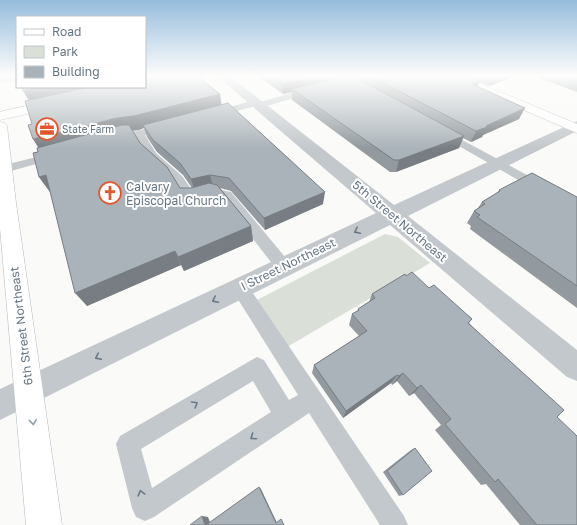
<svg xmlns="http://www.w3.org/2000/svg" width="577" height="525" font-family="'Golos Text',sans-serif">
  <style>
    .green { fill: #dadfd7 }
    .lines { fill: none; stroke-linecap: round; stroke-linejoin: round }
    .secondary-casing { stroke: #b3babf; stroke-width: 1 }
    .primary-casing { stroke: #b5babe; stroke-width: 1 }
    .lane { fill: #c3c8cc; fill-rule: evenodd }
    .street { fill: #c3c8cc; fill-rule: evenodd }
    .secondary { fill: #fff; fill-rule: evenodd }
    .primary { fill: #fff; fill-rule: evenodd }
    .wall { fill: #929a9f; fill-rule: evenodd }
    .shaded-wall { fill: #777d82 }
    .building { fill: #aab3b9; stroke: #777d82 }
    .oneway { stroke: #6a7a87 }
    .oneway2 { stroke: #939fa8 }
    .labels { text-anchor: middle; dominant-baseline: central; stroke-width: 4; stroke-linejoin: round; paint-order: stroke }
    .far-poi-label { font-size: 10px; fill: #657683; stroke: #fff; text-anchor: start }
    .poi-label { font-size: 12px; fill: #657683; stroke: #fff; text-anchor: start }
    .street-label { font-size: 12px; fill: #657683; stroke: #fff }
  </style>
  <rect width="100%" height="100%" fill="#fafaf8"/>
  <!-- green -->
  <path class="green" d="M385,234L398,237L430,263L287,347L255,301Z"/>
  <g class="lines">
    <!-- secondary casing -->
    <g class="secondary-casing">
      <path id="secondary" d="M447,76H462L577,124V133L449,78Z
        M0,122L5,123L7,126L16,203L62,525H26L0,228Z"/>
    </g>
    <!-- primary casing -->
    <g class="primary-casing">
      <path id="primary" d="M58,99L63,100L65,103L63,106L0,120V112Z"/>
    </g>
    <!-- lane -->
    <path class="lane" d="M10,76H17V80L0,83V77Z
      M356,76H368L367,78L358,81L367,87L366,89H360L346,80Z
      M312,87L317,90L315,92L263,107L260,108L256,106L214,117L209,114L210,112L256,100L260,102Z
      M167,124L172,127L171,129L145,135L156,153L182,176L194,193L213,188L231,192L290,263L292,267L290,271L284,273L278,271L221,198C209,192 198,205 186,202L173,181L147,157L135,137L114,142L108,139L110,137L117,135Z
      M442,129L577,202V213L572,211L438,134L437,132L438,130Z
      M57,152L61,153L63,155L61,157L4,173L0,172V166Z
      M240,281L246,283L404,516L408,525H380L309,413L154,517L145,521L136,517L132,508L116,444L120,436L257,357L264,360L289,400L298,395L234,293L231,288L234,283ZM253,381L271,412L152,488L141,449Z"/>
    <!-- street -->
    <path class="street" d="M217,76H230L394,205L577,121V131L408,216L577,350V381L567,377L390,225L0,420V389L376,213Z"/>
    <!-- secondary -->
    <use href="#secondary" class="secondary"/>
    <!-- primary -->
    <use href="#primary" class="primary"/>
  </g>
  <!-- wall -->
  <path class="wall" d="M258,76H353L361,80L362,76H516L489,86L479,82L477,87L519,119L483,135L482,137L471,142L463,138L459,148L396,172H390L292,100V92L283,94Z
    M533,76H577V92Z
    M222,105L323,204L265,230L231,191L220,188L251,226L253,241L184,271L181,265L87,306L50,192L39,177L38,152L39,148L33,139ZM144,128L147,137L157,152L183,175L192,188H180L140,143L132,130Z
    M499,190L577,197V308L470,229L471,226L467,223L474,211L478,208L482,202L497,193Z
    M406,276L429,288L472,319L469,323L557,417L577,525H520L486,484L481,485L435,430L441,425L414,393L409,396L397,381L392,385L391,383L343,418L312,373L314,365L359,336L349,325L352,314L357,312L358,309L369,302L372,294Z
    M415,448L403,495L399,496L383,472L411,450Z"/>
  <!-- shaded-wall -->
  <path class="shaded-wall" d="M317,76H352L292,89V92L283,94V84Z
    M494,76H516L489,86Z
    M480,81L475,91L472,84Z
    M40,87H105L31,104L23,91Z
    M220,94L222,107L143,125L144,128L139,130L123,132L42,153L33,139L117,118Z
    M525,108L519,119L483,135L482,137L471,142L476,131L486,126Z
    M464,136L459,148L396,172L399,160Z
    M46,175L56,190L50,192L39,177Z
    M210,175L213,187L195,191L191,179Z
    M325,192L323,204L265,230L264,218Z
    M251,226L253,241L184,271L178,257Z
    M175,251L181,265L87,306L75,293Z
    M403,373L397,381L392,385L399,376Z
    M397,375L391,383L343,418L346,411Z
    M421,385L414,393L409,396L417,388Z
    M259,487L261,489L277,523H276Z
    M202,516L208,517L211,525H205Z"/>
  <!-- building -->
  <path class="building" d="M145,76H197L220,94L134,116L117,118L33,139L28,125L32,124L25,101L90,87H145Z
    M271,76H317L283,84Z
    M344,76H353L464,136L399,160H394L292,89Z
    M370,76H466L480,81L472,84L525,108L486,126L487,127L476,131Z
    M565,76H577V80Z
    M22,87H40L23,91Z
    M228,103L325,192L264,218L229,178L210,175L191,179L180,163L153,140L143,125Z
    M122,125H129L140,143L167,167L180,188H191L209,183L217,185L251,226L178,257L175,251L75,293L46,175L39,177L33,153L38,152L37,148Z
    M532,173L577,197V286L477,217L480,215L474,211L485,204L482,202L500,191L499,190Z
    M412,272L429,288L434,285L472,319L468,323L564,410L557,417L577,436V525H537L498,479L495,482L445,424L451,419L421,385L417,388L403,373L399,376L397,375L346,411L314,365L367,331L352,314L359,310L358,309L375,298L372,294L405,274L406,276Z
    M415,448L432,471L403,495L387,471Z
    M259,487L276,523L281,519L284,525H206Z
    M202,516L205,525H190Z"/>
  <!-- one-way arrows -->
  <defs><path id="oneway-chevron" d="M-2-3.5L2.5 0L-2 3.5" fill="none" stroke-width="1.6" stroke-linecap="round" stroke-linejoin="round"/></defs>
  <g class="oneway">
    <use href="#oneway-chevron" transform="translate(357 231) rotate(154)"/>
    <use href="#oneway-chevron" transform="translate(215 300) rotate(154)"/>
    <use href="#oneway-chevron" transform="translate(98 357) rotate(154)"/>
    <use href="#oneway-chevron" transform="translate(195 404) rotate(-31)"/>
    <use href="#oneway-chevron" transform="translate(253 437) rotate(146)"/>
    <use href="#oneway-chevron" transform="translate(141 493) rotate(-105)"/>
  </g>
  <use class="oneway2" href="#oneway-chevron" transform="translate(33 422) rotate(84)"/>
  <!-- sky -->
  <linearGradient id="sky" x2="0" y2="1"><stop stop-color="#96bcdc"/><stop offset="0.51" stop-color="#fdfdfc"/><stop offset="1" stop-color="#fdfdfc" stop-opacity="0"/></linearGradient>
  <rect width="577" height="149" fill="url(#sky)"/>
  <!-- icons -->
  <defs>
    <g id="office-ring" transform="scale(1.15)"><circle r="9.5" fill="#fff" stroke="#e4572e" stroke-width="1.5"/><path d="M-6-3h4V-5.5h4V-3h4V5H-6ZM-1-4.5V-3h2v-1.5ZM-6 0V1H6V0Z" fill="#e4572e"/></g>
    <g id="church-ring" transform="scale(1.15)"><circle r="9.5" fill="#fff" stroke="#e4572e" stroke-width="1.5"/><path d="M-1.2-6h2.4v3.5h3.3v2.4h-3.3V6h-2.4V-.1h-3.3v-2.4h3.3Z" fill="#e4572e"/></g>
  </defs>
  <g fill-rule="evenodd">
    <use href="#office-ring" x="47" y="129"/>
    <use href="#church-ring" x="110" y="193"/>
  </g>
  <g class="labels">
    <!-- far-poi labels -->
    <g class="far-poi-label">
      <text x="62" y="129">State Farm</text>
    </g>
    <!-- poi labels -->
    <g class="poi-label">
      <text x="126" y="186">Calvary<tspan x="126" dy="14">Episcopal Church</tspan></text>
    </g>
    <!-- street labels -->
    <g class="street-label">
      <text transform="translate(400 221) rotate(40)">5th Street Northeast</text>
      <text transform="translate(288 264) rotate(-26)">I Street Northeast</text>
      <text transform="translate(21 326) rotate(-97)">6th Street Northeast</text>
    </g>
  </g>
  <!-- legend -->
  <rect x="16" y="16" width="130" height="72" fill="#ffffff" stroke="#c1c8cd"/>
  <rect x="24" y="29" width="20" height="6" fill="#ffffff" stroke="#c1c8cd"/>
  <text x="52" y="36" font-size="12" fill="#657683">Road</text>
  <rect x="24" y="46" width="20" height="12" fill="#dadfd7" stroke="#c1c8cd"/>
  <text x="52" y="56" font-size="12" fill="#657683">Park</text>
  <rect x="24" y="66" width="20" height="12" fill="#aab3b9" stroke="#c1c8cd"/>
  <text x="52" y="76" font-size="12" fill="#657683">Building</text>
</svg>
